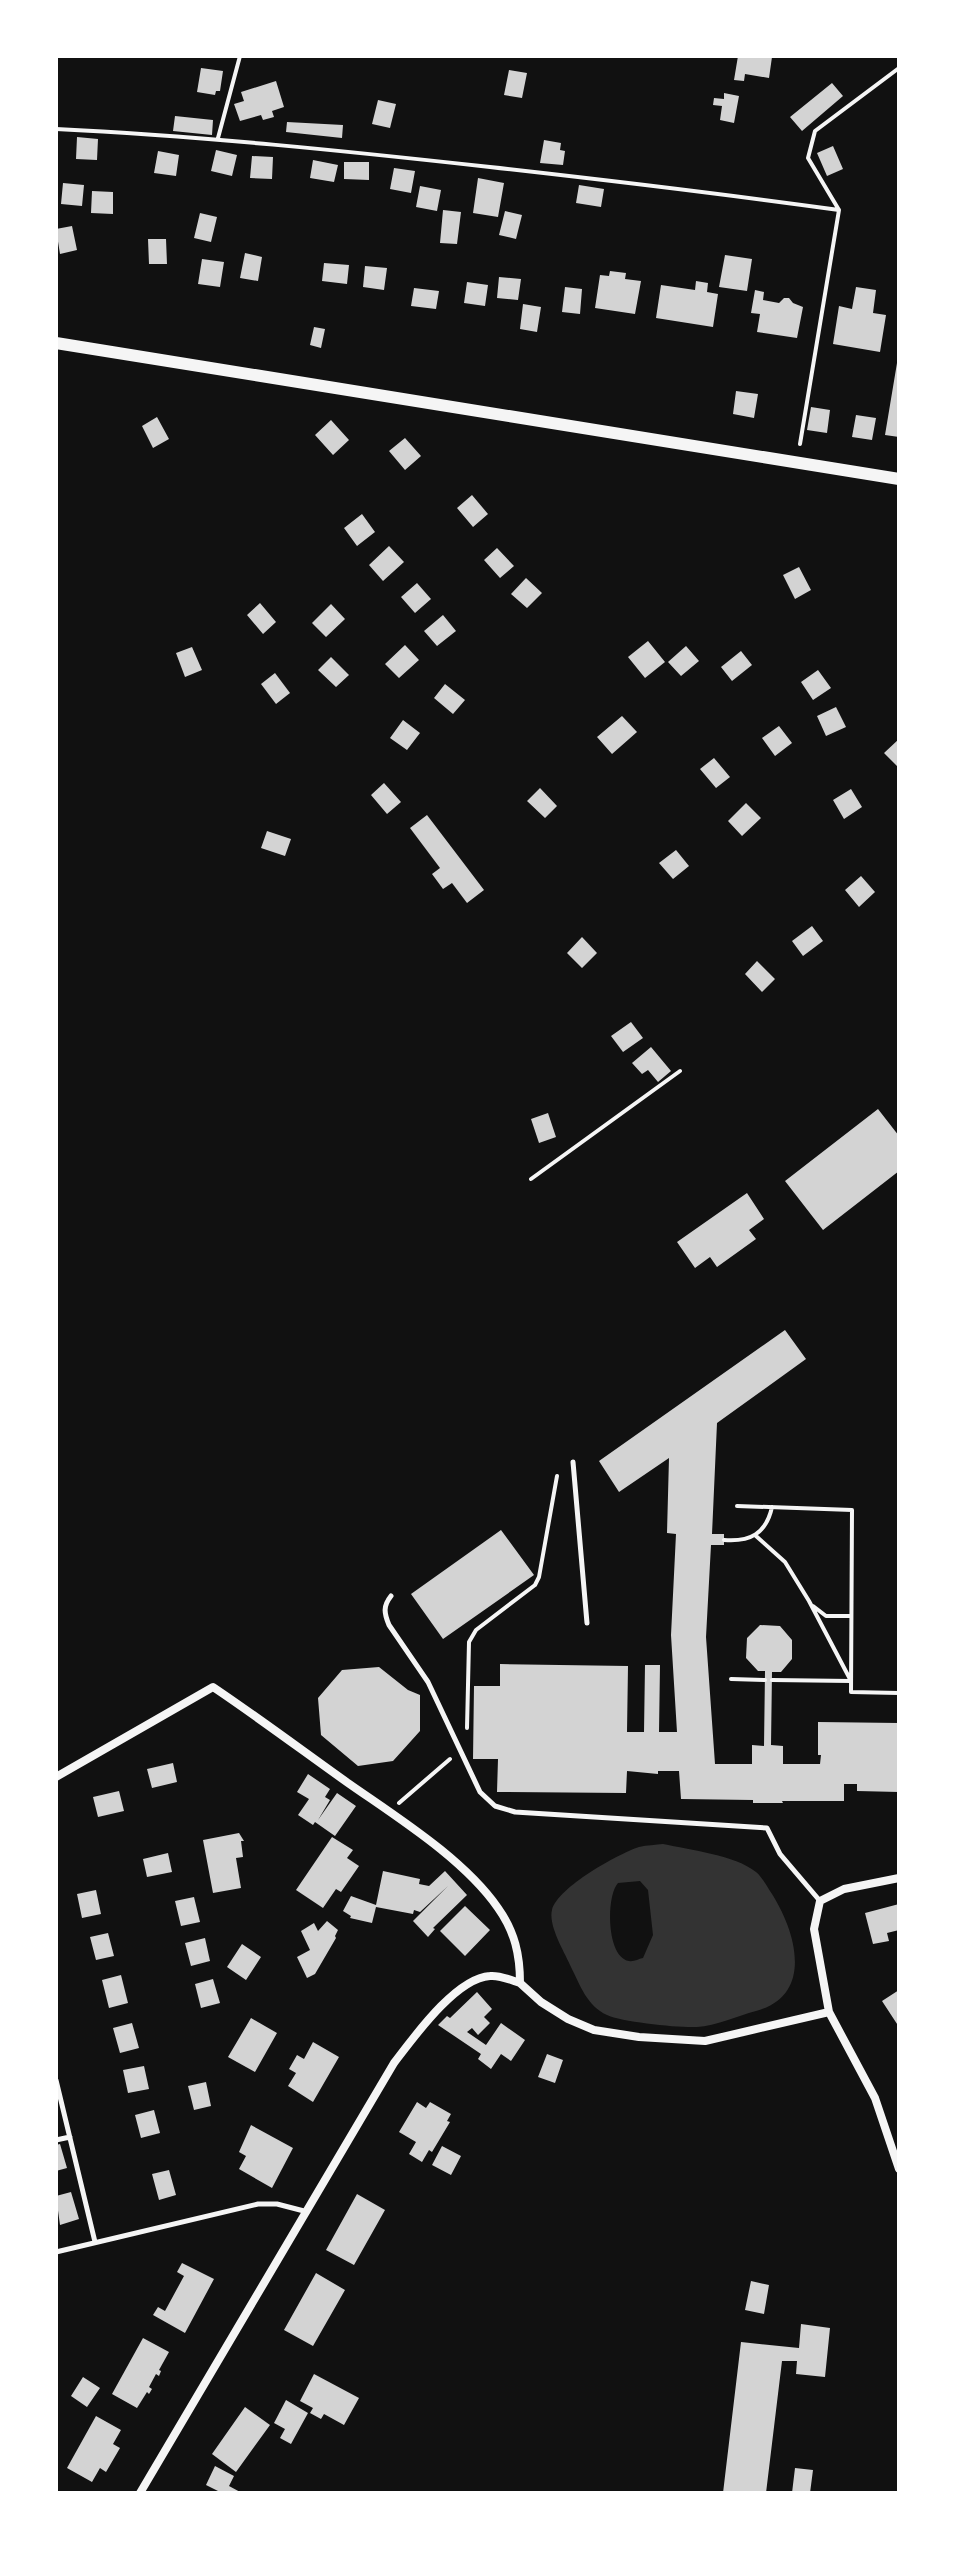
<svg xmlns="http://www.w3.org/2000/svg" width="955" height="2549" font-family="'IBM Plex Sans',sans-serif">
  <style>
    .water { fill: #333; fill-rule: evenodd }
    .building { fill: #d3d3d3 }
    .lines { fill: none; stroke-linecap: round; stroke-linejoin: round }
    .path { stroke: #f5f5f5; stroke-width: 4 }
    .service { stroke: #f5f5f5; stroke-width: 5 }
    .minor { stroke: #f5f5f5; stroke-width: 8 }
    .tertiary { stroke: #f5f5f5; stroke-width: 12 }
  </style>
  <rect width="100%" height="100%" fill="#111"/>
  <!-- water -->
  <path class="water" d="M663,1844C690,1850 735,1855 756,1872C762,1877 766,1885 770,1891C796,1930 815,1995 756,2011C737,2016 716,2026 697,2027C679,2028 622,2022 607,2015C587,2006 580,1985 571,1967C565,1953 548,1926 552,1910C558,1887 618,1854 639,1847C647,1845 656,1845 663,1844ZM640,1881L648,1890L653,1935L643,1958C638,1959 634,1962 629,1961C606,1957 606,1896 618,1883Z"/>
  <!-- building -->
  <path class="building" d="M738,56L772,57L769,78L745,74L744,81L734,80Z
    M201,68L223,71L220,91H216L215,95L197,92Z
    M509,70L527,73L522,98L504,95Z
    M276,81L284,107L272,111L274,117L263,120L261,115L240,121L234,104L244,101L241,92Z
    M832,83L843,96L802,131L790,117Z
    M724,93L739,96L734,123L720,120L722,106L713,105L714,98L724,99Z
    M378,100L396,104L390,128L372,124Z
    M175,116L213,120L212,135L173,131Z
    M287,122L343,125L342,138L286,132Z
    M77,137L98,139L97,160L76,159Z
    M544,140L561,143L560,150L565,151L563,165L540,163Z
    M833,146L843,169L827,176L817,153Z
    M216,150L237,155L232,176L211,171Z
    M158,151L179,155L176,176L154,173Z
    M252,156L273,157L272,179L250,178Z
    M313,160L338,165L334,182L310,178Z
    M344,162H369V180L344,179Z
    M394,168L415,171L411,193L390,189Z
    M478,178L504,183L498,217L473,213Z
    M63,183L84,185L82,206L61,204Z
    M579,185L604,189L601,207L576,203Z
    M420,186L441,190L437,211L416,207Z
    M92,191L113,192V214L91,213Z
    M443,210L461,212L457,244L440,243Z
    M505,211L522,215L516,239L499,235Z
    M200,213L217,217L211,242L194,238Z
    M72,226L77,250L60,254L56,229Z
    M148,239H166L167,264H149Z
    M245,253L262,257L258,281L240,278Z
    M725,255L752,259L747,291L719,287Z
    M202,259L224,262L220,287L198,284Z
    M324,263L349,265L347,284L322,281Z
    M365,266L387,268L384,290L363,287Z
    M610,271L626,273L625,279L641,281L635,314L595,308L600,275L609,276Z
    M499,277L521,279L518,300L497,298Z
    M696,281L708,283L707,292L718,294L713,327L656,318L661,285L695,290Z
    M467,282L488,285L485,306L464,303Z
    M565,287L582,289L580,314L562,312Z
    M856,287L876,290L873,313L886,315L880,352L833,344L839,306L852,309Z
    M414,288L439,291L436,309L411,306Z
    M755,290L764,292L763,300L779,303L784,298H789L793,303L803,307L797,338L757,332L760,314L751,313Z
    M523,304L541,307L537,332L520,329Z
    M314,327L325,329L321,348L310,345Z
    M897,363L899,364V437L885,435Z
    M736,391L758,394L754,418L733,414Z
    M811,407L830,410L827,433L807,430Z
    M856,415L876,418L872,440L852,437Z
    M157,417L169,439L153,448L142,426Z
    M331,420L349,440L333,455L315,435Z
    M405,438L421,456L405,470L389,451Z
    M472,495L488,514L473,527L457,508Z
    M362,514L375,532L357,546L344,528Z
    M389,546L404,562L383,581L369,565Z
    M497,548L514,566L500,578L484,560Z
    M799,567L811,590L795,599L783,575Z
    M526,578L542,593L527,608L511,594Z
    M417,583L431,599L415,613L401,597Z
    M260,603L276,622L263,634L247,615Z
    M331,604L345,619L326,637L312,623Z
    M443,615L456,631L437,646L424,631Z
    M648,641L665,662L645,678L628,657Z
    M405,645L419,660L399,678L385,664Z
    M686,646L699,661L681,676L668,662Z
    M192,647L202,670L185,677L176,653Z
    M741,651L752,665L732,681L721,667Z
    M331,657L349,675L336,687L318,670Z
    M818,670L831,688L813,700L801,682Z
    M275,673L290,693L276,704L261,684Z
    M445,684L465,700L453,714L434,698Z
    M836,707L846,727L826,736L817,716Z
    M622,716L637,732L612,754L597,737Z
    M403,720L420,733L407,750L390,738Z
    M779,726L792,743L775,756L762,738Z
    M899,739V768L884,753Z
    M714,758L730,777L716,788L700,769Z
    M384,783L401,802L387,814L371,795Z
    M540,788L557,806L545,818L527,801Z
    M851,789L862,807L844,819L833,800Z
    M746,803L761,818L742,836L728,821Z
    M427,815L484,890L467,903L452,883L443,889L432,874L440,868L410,828Z
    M267,831L291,839L285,856L261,848Z
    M676,850L689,866L673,879L659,863Z
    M861,876L875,892L859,907L845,890Z
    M812,926L823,941L803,956L792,941Z
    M582,937L597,953L582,968L567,953Z
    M757,961L775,979L762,992L745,974Z
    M631,1022L643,1038L623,1052L611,1036Z
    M651,1047L671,1071L658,1082L648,1070L642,1074L632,1063Z
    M878,1109L899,1136V1171L823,1230L785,1181Z
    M548,1113L556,1137L539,1143L531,1119Z
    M747,1193L764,1219L749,1230L756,1239L717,1267L710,1257L695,1268L677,1242Z
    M785,1330L806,1359L717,1423L712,1534H724V1545H711L706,1637L715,1764H752V1745L764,1746L765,1671H758L746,1658L747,1638L760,1625L780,1626L792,1640V1659L781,1672H772L771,1745L783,1746V1764H820L821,1755H818V1722L899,1723V1792L857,1791V1784H844V1801H782L783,1803H753V1800L681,1799L679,1771H658V1774L627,1771L626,1793L497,1792L498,1759H473L474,1686H500V1664L628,1666L627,1732H644L645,1665H660L659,1732H677L671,1635L676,1534L667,1533L669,1458L619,1492L599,1461Z
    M501,1530L534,1575L443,1639L411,1594Z
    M379,1667L408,1690L420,1695V1731L393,1761L358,1766L321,1735L318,1698L342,1670Z
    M173,1763L177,1782L152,1788L147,1769Z
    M308,1774L330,1789L325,1797L330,1800L318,1820L337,1793L356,1806L335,1836L315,1822L313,1825L298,1815L309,1799L297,1792Z
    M119,1791L124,1811L98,1817L93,1797Z
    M239,1833L244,1841H241L243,1857L236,1858L241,1888L213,1893L203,1840Z
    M332,1837L353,1850L347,1858L359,1866L341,1892L336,1889L323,1908L296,1890Z
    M168,1853L172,1872L147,1877L143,1859Z
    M383,1871L420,1879L419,1884L429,1886L445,1871L467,1895L433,1928L435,1929L428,1937L413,1921L448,1886L420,1912L414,1910L413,1914L376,1907L372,1923L350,1918L351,1916L343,1911L351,1896L376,1905Z
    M96,1890L101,1914L82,1918L77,1894Z
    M194,1897L200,1922L181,1926L175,1901Z
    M899,1904V1930L887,1933L889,1941L873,1944L865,1913Z
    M465,1906L490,1930L465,1956L440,1931Z
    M327,1921L338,1930L335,1936L336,1938L315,1974L307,1978L297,1957L310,1950L301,1931L314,1923L318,1931Z
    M108,1933L114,1956L96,1960L90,1937Z
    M205,1938L210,1961L191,1966L185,1943Z
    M242,1944L261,1957L246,1980L227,1967Z
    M121,1975L128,2003L109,2008L102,1980Z
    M213,1979L220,2003L201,2008L195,1984Z
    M899,1990V2027L882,2001Z
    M477,1992L492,2009L484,2017L490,2023L478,2035L472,2028L467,2032L486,2045L501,2023L525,2040L511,2061L501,2054L491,2069L478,2059L481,2054L438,2025L447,2016L450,2018Z
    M251,2018L277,2033L255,2072L228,2057Z
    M132,2023L139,2048L120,2053L113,2028Z
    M313,2042L339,2057L313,2102L288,2086L296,2073L289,2069L297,2055L304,2059Z
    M547,2054L563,2060L555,2083L538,2077Z
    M144,2066L149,2089L128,2093L123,2070Z
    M206,2082L211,2106L194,2110L188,2086Z
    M417,2102L426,2108L430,2102L451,2114L447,2121L450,2122L432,2152L429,2150L422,2162L409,2154L416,2142L399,2132Z
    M154,2110L160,2133L141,2138L135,2115Z
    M251,2125L293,2148L272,2188L239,2169L246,2156L239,2152Z
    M60,2144L67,2168L56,2171V2145Z
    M442,2146L461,2156L451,2175L432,2165Z
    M169,2170L176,2195L159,2200L152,2174Z
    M71,2192L79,2219L60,2225L56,2196Z
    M357,2194L385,2210L354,2265L326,2250Z
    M182,2263L214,2279L185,2333L153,2315L158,2307L165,2311L184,2276L177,2272Z
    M316,2273L345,2290L313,2346L284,2330Z
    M751,2281L769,2285L764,2314L745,2310Z
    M801,2324L830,2328L825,2377L796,2374L797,2361H782L766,2493H723L741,2342L799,2348Z
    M143,2338L169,2352L159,2370L161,2371L159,2376L156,2374L149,2387L152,2389L149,2394L147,2392L137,2408L112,2394Z
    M314,2374L359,2398L344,2425L324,2414L321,2419L310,2413L313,2408L300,2401Z
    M83,2377L100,2388L87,2407L71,2396Z
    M286,2400L308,2413L291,2444L280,2438L285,2429L274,2423Z
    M245,2407L270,2425L236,2472L212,2454Z
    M96,2416L121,2430L113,2444L120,2448L106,2472L100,2468L92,2482L67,2468Z
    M215,2466L234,2476L229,2486L242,2493H222L206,2485Z
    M795,2468L813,2470L810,2493H792Z"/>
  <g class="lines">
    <!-- path -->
    <path class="path" d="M56,129C201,136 345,151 490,167C606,180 723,194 839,210
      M218,138L240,56
      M800,444L839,210L808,158L815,131L899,68
      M531,1179L680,1071
      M737,1506L852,1510L851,1692L899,1693
      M756,1536L785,1562L809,1601L851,1681L772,1680
      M724,1540C750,1542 766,1534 772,1507
      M813,1606L826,1616H851
      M731,1679L765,1680
      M467,1728L469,1642L476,1630L535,1585L539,1577L557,1476
      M399,1803L450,1759"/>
    <!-- service -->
    <path class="service" d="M573,1462L587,1623
      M391,1596C383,1606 384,1613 389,1625L428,1682L480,1792L495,1806L515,1812L767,1828L780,1854L820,1901
      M56,2080L95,2242
      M56,2140L70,2137
      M56,2252L258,2204H277L304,2211"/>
    <!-- minor -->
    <path class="minor" d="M56,1777L213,1687C259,1718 303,1751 348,1783C398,1818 464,1859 498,1908C515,1932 520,1955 520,1983L541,2002L568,2019L594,2030L639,2037L705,2041L829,2012
      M899,1878L844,1889L820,1901L814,1929L829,2012L875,2098L899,2169
      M140,2493L394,2063C414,2037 456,1978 490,1976C500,1975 511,1980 520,1983"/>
    <!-- tertiary -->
    <path class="tertiary" d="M56,343L899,479"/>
  </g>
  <!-- border -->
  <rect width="955" height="2549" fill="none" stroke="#ffffff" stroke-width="116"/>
</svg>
